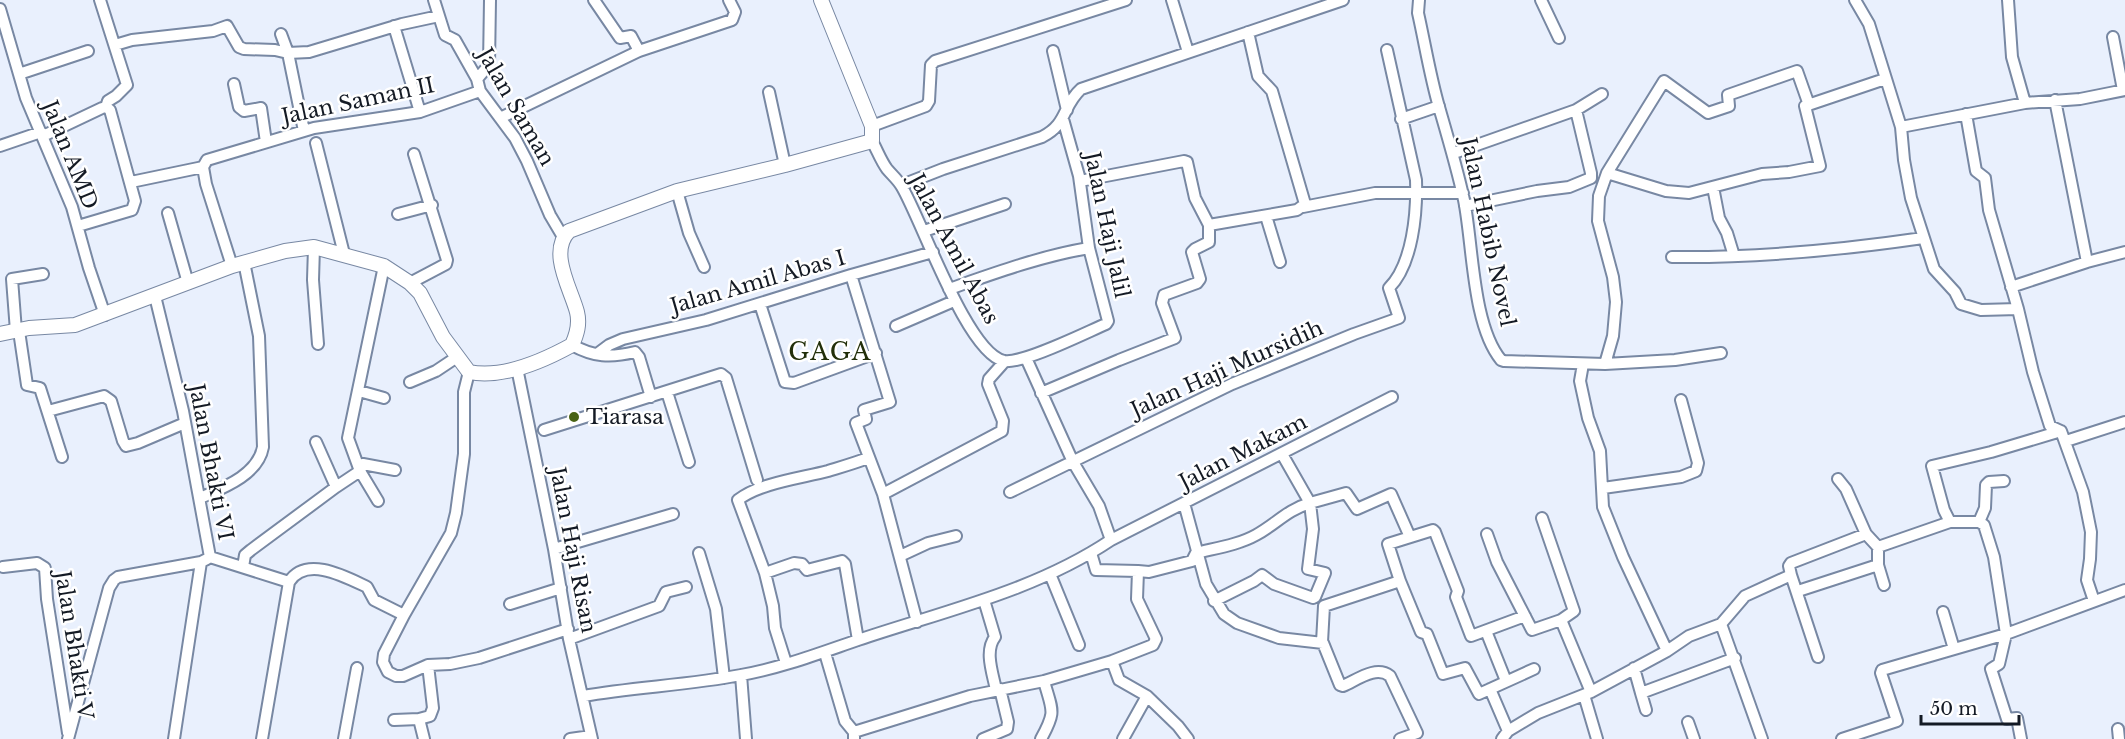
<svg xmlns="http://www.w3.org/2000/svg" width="2125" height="739" font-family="'Libre Baskerville',serif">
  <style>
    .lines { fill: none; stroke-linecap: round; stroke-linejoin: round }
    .minor-casing { stroke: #7888a3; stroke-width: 14 }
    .tertiary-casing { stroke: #7888a3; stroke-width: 16 }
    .minor { stroke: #fff; stroke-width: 10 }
    .tertiary { stroke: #fff; stroke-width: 14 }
    .poi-dot { fill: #496313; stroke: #fff; stroke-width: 2 }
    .labels { text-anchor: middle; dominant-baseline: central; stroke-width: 5; stroke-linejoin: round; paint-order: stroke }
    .street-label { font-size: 21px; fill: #141a24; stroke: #fff }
    .poi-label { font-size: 21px; fill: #141a24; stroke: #fff; text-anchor: start }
    .quarter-label { font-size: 24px; letter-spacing: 1.5px; fill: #222f0a; stroke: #fff }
  </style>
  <rect width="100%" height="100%" fill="#e9f0fd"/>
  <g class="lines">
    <!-- minor casing -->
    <g class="minor-casing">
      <path id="minor" d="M100,0L127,85L116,96L108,101L106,107
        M434,0L445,35L455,40L477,79L480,91L515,138L527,161L550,215L563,237
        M594,0L620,38L631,36L639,51
        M1172,0L1188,52
        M1419,0L1418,13C1425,44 1430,76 1439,107C1448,138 1457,168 1464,200C1473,244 1472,325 1501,360L1504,361L1605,364L1675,360L1721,353
        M1541,0L1559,38
        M1855,0L1869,24L1901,127L1904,160L1911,198L1934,269L1955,292L1961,304L1981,310L2018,309
        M2008,0L2012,57L2025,103
        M0,9L26,98L72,207L89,268L105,315
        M394,26L420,112
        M281,34L288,53L304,131
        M2113,37L2123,90
        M115,45L132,40L213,31L227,26L239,47L244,49L275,50L288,53L309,52L402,24L439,16
        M1053,51L1067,110
        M19,74L88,51
        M477,79L489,65L490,0
        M234,84L239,107L244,111L261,108L266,142
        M769,92L785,165
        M2055,100L2087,262
        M1966,114L1976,171L1985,178L1989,210L2018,309L2033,372L2050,426L2061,431L2083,492L2091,532L2090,559L2087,580L2094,601
        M500,118L639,51L732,20L735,12L729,0
        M1401,119L1439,106
        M872,126L926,106L929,101L931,65L935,61L1126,0
        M1901,127L2025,103L2080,99L2125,90
        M43,136L102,108L106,107
        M872,141C877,150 881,161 887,169C892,175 898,180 902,187C922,221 967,353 1004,361C1023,364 1085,333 1106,324L1108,321L1089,248L1079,176L1063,119
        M316,143L344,254
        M0,146L41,132
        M1454,153L1576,110L1602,94
        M1607,173L1666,191L1689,193L1762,174L1789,172L1820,166L1805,106L1885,79
        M1080,181L1184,161L1187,162L1195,198L1209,225
        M131,182L203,167
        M902,185L943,169L1042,137C1068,124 1062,106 1081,89L1343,0
        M1713,187L1719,218L1727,233L1734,256
        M677,191L689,233L704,267
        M1465,206L1537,191L1569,187L1591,178V173L1576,110
        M1303,207L1375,193H1463
        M168,213L188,283
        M398,214L432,205
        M1266,216L1280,262
        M1209,225L1297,210L1305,204L1272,91L1258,76L1248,32
        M78,226L132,210L135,201L110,110L106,107
        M924,231L1005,204
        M314,247L313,280L318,344
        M1672,257C1756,258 1841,250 1923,238
        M232,266L206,184L203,167L207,160L314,128L420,112L480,91
        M384,266L348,438L360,471L363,464L395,470
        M851,275L890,402L864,410L866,419L856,423L883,494L917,622
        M410,283L446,264L447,260L414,154
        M2011,287L2087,262L2125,252
        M949,289C995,273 1041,256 1089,248
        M155,296L183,411L210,557
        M760,304L785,382L794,383L876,353
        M896,326L954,301
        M16,331L12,279L43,274
        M19,331L27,385L40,388L62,457
        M572,345C594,357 610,358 635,352L639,357L651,397
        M597,354L609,345L623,339L706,320L851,275L933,252
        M1026,358L1073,462L1099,506L1111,540
        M1583,364L1580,381L1588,418L1600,451L1603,507L1623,557L1667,651
        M1605,364L1613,336L1616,302L1613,277L1598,221L1599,196L1607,173L1664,81L1708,113L1729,106L1728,95L1797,71L1809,105
        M517,368L554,549L569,639L592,739
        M469,372L464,392V454L456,513L451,533L404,615L384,654L383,662L388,672L396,676H403L428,665L450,664L479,658L568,629
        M410,382L436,371L457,357
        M359,391L384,398
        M667,392L689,462
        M1041,393L1119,360L1175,338L1162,303L1164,295L1197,283L1200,279L1192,252L1195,249L1209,242V225
        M48,411L104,396L111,401L123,441L126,446L138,443L185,423
        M544,430L721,374L726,378L757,480
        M2066,441L2125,422
        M1282,454L1310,503L1346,493L1357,509L1391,494L1410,537
        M1838,479L1846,489L1866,534L1878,547V565L1884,585
        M336,487L360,471L378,501
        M1603,488L1681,477L1696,471L1698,463L1681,400
        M1010,492L1232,384L1354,334L1399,318L1389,288C1413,264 1417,212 1416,180L1387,50
        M883,494L1002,431L1003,421L988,384L989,379L1005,361
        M200,498C223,488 258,475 263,447L259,336L244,262
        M1184,503L1206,584L1224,614L1237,623L1279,638L1323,643L1340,685L1343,686C1357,680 1376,665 1390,676L1417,733L1400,739
        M1979,522L1985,508L1986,485L1989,482L2004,481
        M1487,534L1497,562L1532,630L1561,620L1574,611L1542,518
        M1878,547L1950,522
        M554,549L673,514
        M699,553L716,609L724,678
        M900,556L928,543L956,536
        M210,557L289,582
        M3,567L37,563L45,568L47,599L68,733
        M243,567L245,555L251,550L336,487L316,442
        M1138,571L1149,572L1192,561L1196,553C1216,548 1238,545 1256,535C1276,524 1287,510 1310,503L1313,529L1308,569L1325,573L1315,597L1313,598L1274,584L1262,575L1254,581L1214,601
        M765,573L794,563L802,564L807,570L842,561L845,564L858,640
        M1050,574L1079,645
        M1791,575L1818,657
        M1400,581L1388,544L1433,530L1435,532L1458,591L1456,597L1471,636L1525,616
        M1798,591L1878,565
        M984,600L995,637C984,651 993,674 996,690
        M510,604L561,588
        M1943,612L1954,649
        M1561,620L1591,692
        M1721,624L1762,739
        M1486,631L1506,681
        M569,639L659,606L666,592L686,587
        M1322,642L1324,606L1400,581L1421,632L1427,634L1443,674L1465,668L1479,694L1534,669
        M825,653L845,721L854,732V739
        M1112,661L1119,680L1147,696L1178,726L1188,739
        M786,663L775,628L773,606L765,573L738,500C759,483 802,478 828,471C841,467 855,463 868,458
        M1634,668L1641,693L1735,658
        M741,675L746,739
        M1490,689L1508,731
        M1641,693L1646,710
        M1584,695L1597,739
        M583,696C635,687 689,685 741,675C781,668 820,653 858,640C944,611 1035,591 1111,540L1392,397
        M394,720L419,719
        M1688,722L1694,739
        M2118,729L2119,739
        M854,732L970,696L1044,681L1112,661L1153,645L1156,639L1137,599L1138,571L1096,570L1091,553
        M68,739L109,588L114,580L118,577L201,562
        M174,739L201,562L207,559
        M262,739L289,582C306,555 346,577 367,587L374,600L404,615
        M344,739L357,668
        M424,739L419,719L430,716L433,708L428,665
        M570,739L591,736
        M983,739L1007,729L1008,722L1000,689
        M1041,739C1057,710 1052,711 1044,681
        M1123,739L1147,696
        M1502,739L1508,731L1538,713L1591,692L1667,651L1689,636L1721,624L1745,596L1791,575L1789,566L1791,563L1866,534
        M1842,739L1897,721L1881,673L1882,670L2006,634L2125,590
        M2021,739L2017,718L2007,719L1991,669L1999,664L2006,634L1994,557L1984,525L1979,522H1950L1944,510L1932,466L1991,452L2061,431"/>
    </g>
    <!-- tertiary casing -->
    <g class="tertiary-casing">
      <path id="tertiary" d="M0,334L29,328L75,325L232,266L285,251L314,247L384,266L410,283L420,293L443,337L469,372C503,379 543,361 572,345C577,334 580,324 577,312C571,289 548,252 569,231L677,191L785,165L872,141V126L821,0"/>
    </g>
    <!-- minor -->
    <use href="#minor" class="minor"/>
    <!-- tertiary -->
    <use href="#tertiary" class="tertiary"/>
  </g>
  <!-- markers -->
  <circle class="poi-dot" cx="574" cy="417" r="6"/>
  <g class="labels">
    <!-- street labels -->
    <g class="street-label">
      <text transform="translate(358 101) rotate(-12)">Jalan Saman II</text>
      <text transform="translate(516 107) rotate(60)">Jalan Saman</text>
      <text transform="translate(70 155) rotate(68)">Jalan AMD</text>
      <text transform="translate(1107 225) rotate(78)">Jalan Haji Jalil</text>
      <text transform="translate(1488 232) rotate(78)">Jalan Habib Novel</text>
      <text transform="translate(954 249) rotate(62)">Jalan Amil Abas</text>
      <text transform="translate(758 282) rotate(-16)">Jalan Amil Abas I</text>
      <text transform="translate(1227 369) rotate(-24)">Jalan Haji Mursidih</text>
      <text transform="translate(1243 452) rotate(-27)">Jalan Makam</text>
      <text transform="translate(211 462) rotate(79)">Jalan Bhakti VI</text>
      <text transform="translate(573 550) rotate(79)">Jalan Haji Risan</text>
      <text transform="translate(74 645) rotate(81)">Jalan Bhakti V</text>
    </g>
    <!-- poi labels -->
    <g class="poi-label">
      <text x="586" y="417">Tiarasa</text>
    </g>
    <!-- quarter labels -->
    <g class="quarter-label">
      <text x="830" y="351">GAGA</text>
    </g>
  </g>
  <!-- scale -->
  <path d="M1921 715v9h98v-9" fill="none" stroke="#141a24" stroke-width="3"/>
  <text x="1930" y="715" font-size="18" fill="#141a24" stroke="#ffffff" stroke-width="4.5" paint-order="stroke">50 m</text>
</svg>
